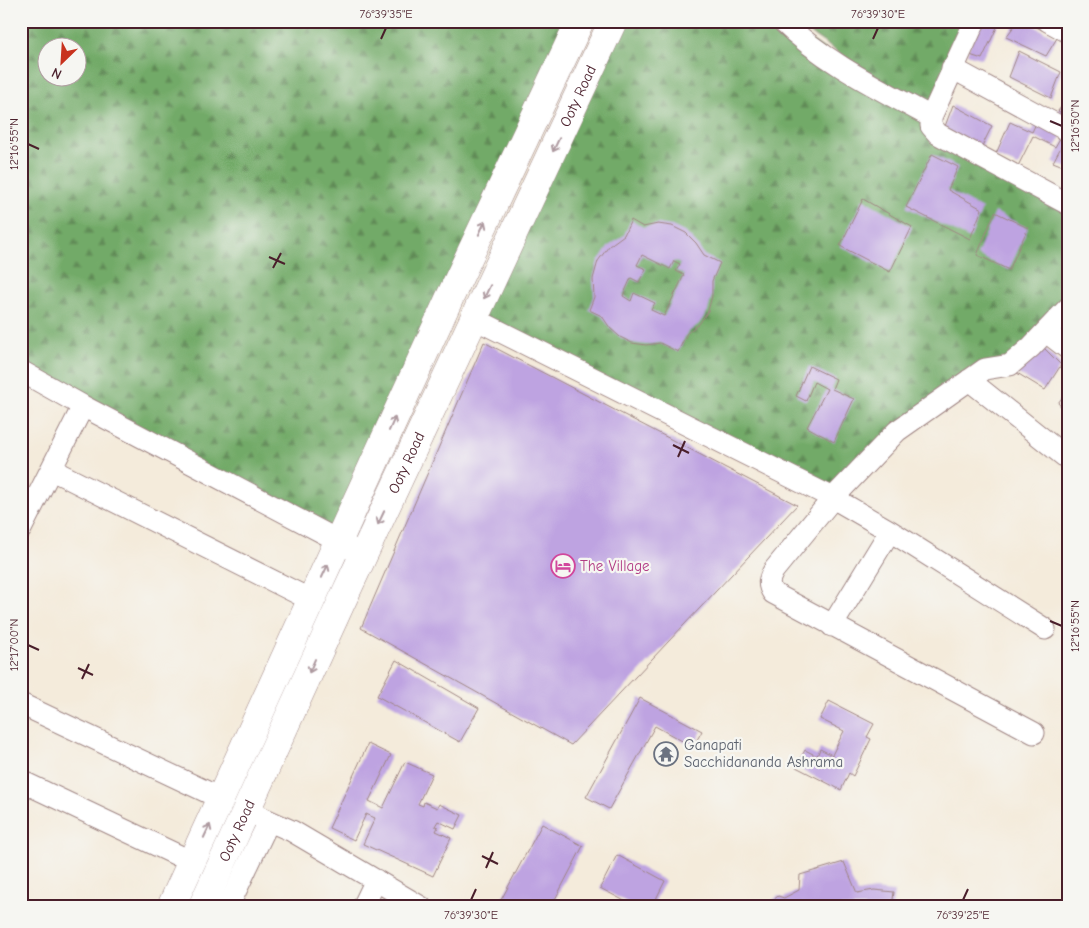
<svg xmlns="http://www.w3.org/2000/svg" width="1089" height="928" font-family="'Comic Neue',sans-serif">
  <style>
    .forest { fill: url(#forest-firs); stroke: #5e644a; fill-rule: evenodd }
    .building { fill: #bea3e1; fill-rule: evenodd }
    .lines { fill: none; stroke-linecap: round; stroke-linejoin: round }
    .minor-casing { stroke: #9f8583; stroke-width: 23 }
    .major-casing { stroke: #9f8583; stroke-width: 29 }
    .minor { stroke: #fff; stroke-width: 21 }
    .major { stroke: #fff; stroke-width: 28 }
    .oneway { stroke: #ae9aa0 }
    .ticks { fill: none; stroke: #4a1f2b; stroke-width: 2 }
    .labels { text-anchor: middle; dominant-baseline: central; stroke-width: 4.5; stroke-linejoin: round; paint-order: stroke }
    .street-label { font-size: 15px; fill: #4a1f2b; stroke: #f6f6f2 }
    .hotel-label { font-size: 15px; fill: #b23c85; stroke: #f6f6f2; text-anchor: start }
    .worship-label { font-size: 15px; fill: #5b616d; stroke: #f6f6f2; text-anchor: start }
    .neatline { fill: none; stroke: #4a1f2b; stroke-width: 2 }
    .ticks-label { font-size: 12px; text-anchor: middle; fill: #4a1f2b }
  </style>
  <defs>
    <pattern id="forest-firs" width="22" height="20" patternUnits="userSpaceOnUse" patternTransform="scale(1.25)"><rect width="22" height="20" fill="#72aa68"/><path d="M5 1l3.5 6h-7zM16 11l3.5 6h-7z" fill="#608a56"/></pattern>
  </defs>
  <rect width="100%" height="100%" fill="#f6f6f2"/>
  <filter id="ink" filterUnits="userSpaceOnUse"><feTurbulence type="fractalNoise" baseFrequency=".02" numOctaves="2"/><feDisplacementMap in="SourceGraphic" scale="10" xChannelSelector="R" yChannelSelector="G"/><feConvolveMatrix kernelMatrix="1 2 1 2 8 2 1 2 1" color-interpolation-filters="sRGB"/></filter>
  <filter id="wash" filterUnits="userSpaceOnUse"><feTurbulence type="fractalNoise" baseFrequency=".0096" numOctaves="4" result="noise"/><feDisplacementMap in="SourceGraphic" scale="20" xChannelSelector="R" yChannelSelector="G"/><feGaussianBlur stdDeviation="1.12" result="paint"/><feColorMatrix in="noise" values="0 0 0 0 0 0 0 0 0 0 0 0 0 0 0 0 0 1.4 0 .05"/><feComposite in="paint" operator="in"/></filter>
  <g filter="url(#wash)">
    <rect width="100%" height="100%" fill="#f4ebdb"/>
    <!-- forest -->
    <path class="forest" d="M21,21H585L339,541L21,367ZM48,48H78V78H48Z
      M613,21H782L1068,211V308L1010,365L969,380L836,494L475,319Z
      M793,21H976L931,117Z"/>
    <g id="blocks">
      <!-- building -->
      <path class="building" d="M978,21H1000L982,59L967,54Z
        M1018,21H1025L1057,38L1046,56L1006,37Z
        M1019,51L1061,72L1051,98L1009,77Z
        M1068,98V116L1058,111Z
        M953,105L992,126L981,148L944,129Z
        M1038,119L1063,133L1055,147L1033,136L1018,166L995,156L1010,122L1032,132Z
        M1068,134V168L1053,162Z
        M932,154L958,167L948,190L982,209L970,239L906,207Z
        M863,199L912,227L890,272L840,246Z
        M995,212L1028,228L1009,270L977,255Z
        M631,220L643,227L658,224L672,226L686,233L696,243L704,255L720,263L712,281V296L708,311L699,324L687,333L678,352L660,343L646,345L632,343L620,337L610,328L602,316L589,310L594,297L593,279L598,261L609,246L624,235ZM642,255L670,269L674,261L680,264L676,271L684,275L664,316L651,310L655,303L634,293L631,301L623,296L631,278L639,282L646,269L637,265Z
        M484,342L797,505L571,745L361,628Z
        M1044,348L1061,365L1045,390L1017,373Z
        M809,366L836,379L832,389L854,399L834,442L807,427L827,389L814,382L806,401L796,396Z
        M1068,390V410L1066,412L1058,403Z
        M396,660L479,708L460,742L377,696Z
        M640,698L702,731L693,747L655,726L609,809L586,797Z
        M829,701L874,724L867,737L871,739L853,776L849,773L841,790L796,767L805,750L817,756L820,749L832,755L844,731L820,719Z
        M368,744L391,755L369,801L383,808L405,762L432,774L418,804L423,806L424,802L437,808L439,804L462,815L455,829L438,821L435,826L438,827L436,831L451,838L433,876L363,844L375,818L366,814L354,840L329,828Z
        M542,824L583,846L551,907H514L501,900Z
        M617,855L665,881L652,907H636L600,888Z
        M844,862L857,893L874,890L894,892L892,907H765L778,896L784,898L799,890L800,875Z"/>
    </g>
  </g>
  <g filter="url(#ink)">
    <use href="#blocks" fill-opacity="0" stroke="#9f8583" stroke-width="1"/>
    <g class="lines">
      <!-- minor casing -->
      <g class="minor-casing">
        <path id="minor" d="M782,21C824,62 880,89 931,117
          M975,21L931,117V126L938,134L1068,204
          M1048,21L1068,32
          M952,68L1068,131
          M475,319L833,498L897,431L985,369L1010,365L1031,347L1068,308
          M1046,332L1068,349
          M21,371L83,406L339,541L363,556
          M969,380L1068,459
          M52,470L311,600
          M21,529L83,406
          M832,626L890,531
          M21,704L222,799
          M1034,733L773,593C767,584 769,579 774,570L833,498L890,531L1045,629
          M21,781L192,862
          M247,811L292,831L421,907
          M228,907L269,821
          M363,907L376,880"/>
      </g>
      <!-- major casing -->
      <g class="major-casing">
        <g id="major">
          <path d="M171,907L449,299L580,21"/>
          <path id="s1" d="M202,907L341,603L613,21"/>
        </g>
      </g>
      <!-- minor -->
      <use href="#minor" class="minor"/>
      <!-- major -->
      <use href="#major" class="major"/>
    </g>
    <!-- one-way arrows -->
    <defs><path id="oneway-shaft" d="M-6 0H5M1.5-3L5.5 0L1.5 3" fill="none" stroke-width="1.6" stroke-linecap="round" stroke-linejoin="round" transform="scale(1.25)"/></defs>
    <g class="oneway">
      <use href="#oneway-shaft" transform="translate(556 145) rotate(115)"/>
      <use href="#oneway-shaft" transform="translate(482 228) rotate(-65)"/>
      <use href="#oneway-shaft" transform="translate(487 292) rotate(115)"/>
      <use href="#oneway-shaft" transform="translate(392 424) rotate(-66)"/>
      <use href="#oneway-shaft" transform="translate(381 518) rotate(115)"/>
      <use href="#oneway-shaft" transform="translate(325 571) rotate(-65)"/>
      <use href="#oneway-shaft" transform="translate(312 666) rotate(114)"/>
      <use href="#oneway-shaft" transform="translate(207 831) rotate(-65)"/>
    </g>
  </g>
  <!-- ticks -->
  <path class="ticks" d="M381,39L386,28M873,39L878,28M1050,121L1062,126M28,144L39,149M269,257L285,264M273,268L281,253M673,445L689,453M678,457L685,441M1050,621L1062,626M28,645L39,650M78,668L93,675M82,679L89,664M482,856L498,864M486,868L493,852M471,900L476,889M963,900L968,889"/>
  <!-- icons -->
  <defs>
    <g id="hotel-ring" transform="scale(1.25)"><circle r="9.5" fill="#f6f6f2" stroke="#d1479c" stroke-width="1.5"/><path d="M-6-4.5h1.5V1H6V5H4.5V3h-9V5H-6ZM-4 0a1.8 1.8 0 1 1 3.6 0ZM.5 0V-2.5h3Q6-2.5 6 0Z" fill="#d1479c"/></g>
    <g id="temple-ring" transform="scale(1.25)"><circle r="9.5" fill="#f6f6f2" stroke="#6b7280" stroke-width="1.5"/><path d="M0-6L5-2H3V0L6.5 2.5H4V6H1.5V3h-3V6H-4V2.5H-6.5L-3 0V-2H-5Z" fill="#6b7280"/></g>
  </defs>
  <g fill-rule="evenodd">
    <use href="#hotel-ring" x="563" y="566"/>
    <use href="#temple-ring" x="666" y="754"/>
  </g>
  <g class="labels">
    <!-- street labels -->
    <g class="street-label">
      <text stroke="none"><textPath href="#s1" startOffset="894">Ooty Road</textPath></text>
      <text stroke="none"><textPath href="#s1" startOffset="489">Ooty Road</textPath></text>
      <text stroke="none"><textPath href="#s1" startOffset="84">Ooty Road</textPath></text>
    </g>
    <!-- hotel labels -->
    <g class="hotel-label">
      <text x="580" y="566">The Village</text>
    </g>
    <!-- worship labels -->
    <g class="worship-label">
      <text x="684" y="745">Ganapati<tspan x="684" dy="17">Sacchidananda Ashrama</tspan></text>
    </g>
  </g>
  <!-- margin -->
  <rect width="1089" height="928" fill="none" stroke="#f6f6f2" stroke-width="55"/>
  <!-- north arrow -->
  <g transform="translate(62 62) rotate(205)"><circle r="24" fill="#f6f6f2" stroke="#b1a0a2"/>
  <path d="M0-4L9 19L0 12L-9 19Z" fill="#c8321e"/>
  <text y="-8" font-size="14" font-weight="bold" text-anchor="middle" fill="#4a1f2b">N</text>
  </g>
  <rect x="28" y="28" width="1034" height="872" class="neatline"/>
  <g class="ticks-label">
    <text x="386" y="18">76°39'35"E</text>
    <text x="878" y="18">76°39'30"E</text>
    <text transform="translate(1075 126) rotate(-90)" y="4">12°16'50"N</text>
    <text transform="translate(14 144) rotate(-90)" y="4">12°16'55"N</text>
    <text transform="translate(1075 626) rotate(-90)" y="4">12°16'55"N</text>
    <text transform="translate(14 645) rotate(-90)" y="4">12°17'00"N</text>
    <text x="471" y="919">76°39'30"E</text>
    <text x="963" y="919">76°39'25"E</text>
  </g>
</svg>
